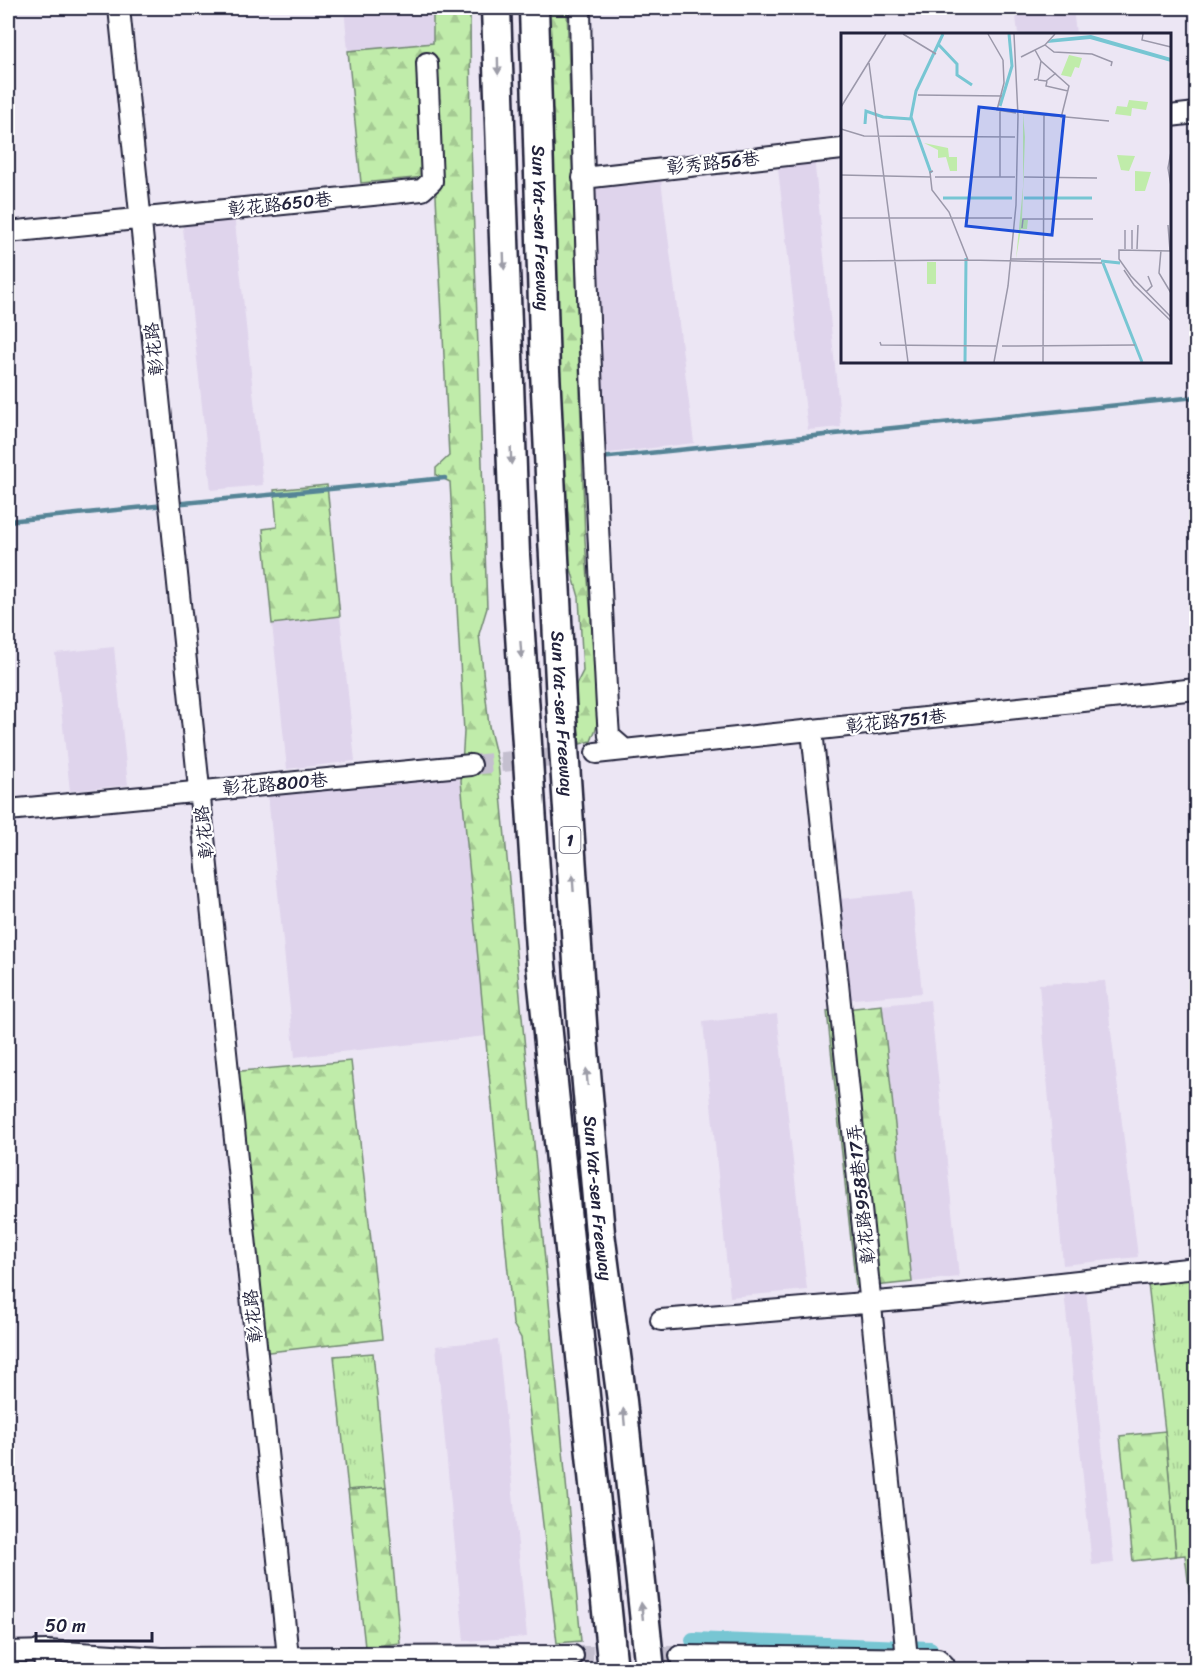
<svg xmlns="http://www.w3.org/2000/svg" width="1204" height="1677" font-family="Sriracha,'LXGW WenKai TC',sans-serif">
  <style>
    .built { fill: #dfd4ec }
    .grass { fill: url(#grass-tufts); stroke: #718772; stroke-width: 1.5 }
    .forest { fill: url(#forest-firs); stroke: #718772; stroke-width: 1.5 }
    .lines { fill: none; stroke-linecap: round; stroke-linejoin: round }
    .stream { stroke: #558496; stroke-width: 4.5 }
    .canal { stroke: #77c6d3; stroke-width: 16 }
    .minor-tunnel { stroke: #c4bfcf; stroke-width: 20; stroke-dasharray: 20 10; stroke-linecap: butt }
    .minor-casing { stroke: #22223b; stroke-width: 24 }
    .highway-casing { stroke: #22223b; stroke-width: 33 }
    .minor { stroke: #fff; stroke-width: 20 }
    .highway { stroke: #fff; stroke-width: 28 }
    .oneway { fill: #9c9ca7 }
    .labels { text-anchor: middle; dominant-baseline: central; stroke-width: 4.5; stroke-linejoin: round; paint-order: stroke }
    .shield { fill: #fff; stroke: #646476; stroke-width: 1.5 }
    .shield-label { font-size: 16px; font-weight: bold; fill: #22223b }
    .street-label { font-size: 18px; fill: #22223b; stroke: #fff }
    .inset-river { fill: none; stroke: #77c6d3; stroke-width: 3 }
    .inset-road { fill: none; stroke: #9b98aa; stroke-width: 1.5 }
    .view { fill: #1d4ed8; fill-opacity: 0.15; stroke: #1d4ed8; stroke-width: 3 }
    .inset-edge { fill: none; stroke: #22223b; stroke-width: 3 }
  </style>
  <defs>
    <pattern id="grass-tufts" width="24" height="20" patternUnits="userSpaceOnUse" patternTransform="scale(1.5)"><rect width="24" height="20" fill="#c0ecaa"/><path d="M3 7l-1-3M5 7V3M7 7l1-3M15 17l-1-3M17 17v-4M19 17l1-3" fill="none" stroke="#a5ca93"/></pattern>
    <pattern id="forest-firs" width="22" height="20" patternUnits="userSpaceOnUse" patternTransform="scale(1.5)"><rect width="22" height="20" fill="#c0ecaa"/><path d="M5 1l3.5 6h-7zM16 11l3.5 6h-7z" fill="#a5ca93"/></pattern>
  </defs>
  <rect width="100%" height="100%" fill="#ece6f4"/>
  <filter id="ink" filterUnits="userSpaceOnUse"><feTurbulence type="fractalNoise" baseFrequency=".0167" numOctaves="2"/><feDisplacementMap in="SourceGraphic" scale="12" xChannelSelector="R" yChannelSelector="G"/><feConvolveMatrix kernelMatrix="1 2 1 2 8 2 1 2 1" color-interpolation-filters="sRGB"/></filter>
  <g filter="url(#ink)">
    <!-- built -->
    <path class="built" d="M344,8H433L434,43L348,51Z
      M1015,8H1073L1076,34H1018Z
      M814,157L841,427L808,430L777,160Z
      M660,172L694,443L594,455L586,181Z
      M234,213L263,485L211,490L182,219Z
      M340,616L355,761L287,769L272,624Z
      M114,647L128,785L70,791L55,653Z
      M440,770L461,781L486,1036L295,1057L267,786Z
      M912,892L922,993L831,1001L819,901Z
      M1105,981L1138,1257L1063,1265L1039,984Z
      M930,1000L959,1277L912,1282L882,1005Z
      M777,1014L807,1290L730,1297L703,1022Z
      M1085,1280L1114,1563L1092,1565L1063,1282Z
      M498,1340L527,1637L464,1641L436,1346Z
      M38,1658L162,1664V1670H32Z"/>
    <!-- grass -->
    <path class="grass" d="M1196,1267V1646L1185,1555L1176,1556L1165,1431L1147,1274Z
      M373,1353L386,1487L348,1490L334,1356Z
      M162,1664L275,1666L274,1670H162Z"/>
    <!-- forest -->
    <path class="forest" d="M433,8H470L471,145L487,608L479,634L489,726L498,763L581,1641L557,1643L521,1338L513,1324L461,781L464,732L450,482L436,475V468L449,456L435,176L361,183L348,51L433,43Z
      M547,8H567L585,540L598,711L597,726L591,741L580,744L573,691L583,671L579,597L565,548Z
      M327,485L340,616L272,624L263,529L277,527L274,490Z
      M882,1005L912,1282L856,1288L827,1011Z
      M351,1061L382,1339L269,1352L260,1346L231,1072Z
      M1165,1431L1176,1556L1133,1561L1120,1436Z
      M386,1487L400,1643L365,1647L348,1490Z"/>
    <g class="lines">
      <!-- stream -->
      <path class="stream" d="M600,458L1196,397
        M173,504L445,478
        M8,521L165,505"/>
      <!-- canal -->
      <path class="canal" d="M693,1640L930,1649L925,1670"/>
      <!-- minor-tunnel -->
      <path class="minor-tunnel" d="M471,765L596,753
        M573,1656H680"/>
      <!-- minor casing -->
      <g class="minor-casing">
        <path id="minor" d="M119,8L288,1657
          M580,8C584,241 595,474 607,707L609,736L625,750
          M1170,116L1196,113
          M583,178L842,149
          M8,232L422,190L432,181L427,63
          M812,730L907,1658
          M596,753L1196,689
          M8,810L471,765
          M661,1320L924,1298L1196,1268
          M8,1652L47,1651L162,1658L573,1656
          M680,1656L938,1659L944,1665V1670
          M44,1670L47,1651"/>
      </g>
      <!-- highway casing -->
      <g class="highway-casing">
        <g id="highway">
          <path d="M496,8L515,555L541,965L613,1670"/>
          <path id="s1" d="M534,8L545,371L561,702L583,1038L600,1233L622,1401L650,1670"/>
        </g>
      </g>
      <!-- minor -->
      <use href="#minor" class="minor"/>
      <!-- highway -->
      <use href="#highway" class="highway"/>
    </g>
    <!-- one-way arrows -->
    <defs><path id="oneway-solid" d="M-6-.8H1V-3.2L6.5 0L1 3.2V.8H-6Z" transform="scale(1.5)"/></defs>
    <g class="oneway">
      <use href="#oneway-solid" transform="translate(498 66) rotate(89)"/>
      <use href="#oneway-solid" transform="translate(504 261) rotate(88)"/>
      <use href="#oneway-solid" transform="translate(511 456) rotate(88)"/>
      <use href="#oneway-solid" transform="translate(521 650) rotate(86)"/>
      <use href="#oneway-solid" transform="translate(573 883) rotate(-94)"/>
      <use href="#oneway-solid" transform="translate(587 1077) rotate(-95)"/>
      <use href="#oneway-solid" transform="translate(624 1417) rotate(-95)"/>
      <use href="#oneway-solid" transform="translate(642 1611) rotate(-96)"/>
    </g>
  </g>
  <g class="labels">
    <!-- shield labels -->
    <rect class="shield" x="559.5" y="827" width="21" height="26" rx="4.5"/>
    <g class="shield-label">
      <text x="570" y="840">1</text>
    </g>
    <!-- street labels -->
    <g class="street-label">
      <text transform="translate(713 163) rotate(-6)">彰秀路56巷</text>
      <text transform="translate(280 204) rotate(-6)">彰花路650巷</text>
      <text stroke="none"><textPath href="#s1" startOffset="220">Sun Yat-sen Freeway</textPath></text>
      <text transform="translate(154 349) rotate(-96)">彰花路</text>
      <text stroke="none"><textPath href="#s1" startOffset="706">Sun Yat-sen Freeway</textPath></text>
      <text transform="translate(896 721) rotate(-6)">彰花路751巷</text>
      <text transform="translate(275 784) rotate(-5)">彰花路800巷</text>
      <text transform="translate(204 832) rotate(-96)">彰花路</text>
      <text transform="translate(861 1194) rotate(-96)">彰花路958巷17弄</text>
      <text stroke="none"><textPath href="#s1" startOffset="1192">Sun Yat-sen Freeway</textPath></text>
      <text transform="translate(253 1316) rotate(-96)">彰花路</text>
    </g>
  </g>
  <!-- overview -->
  <g transform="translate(841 33)">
    <rect width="330" height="330" fill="#ece6f4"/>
    <path d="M228,22L241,25L238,35L234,34L230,44L220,42ZM83,110L107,115L108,124H116V138H109L105,124L97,125V117ZM294,138L310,139L304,158H294ZM86,229H95V251H86Z" fill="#c0ecaa"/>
    <path d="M288,67L307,69L305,77L291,75L290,83L274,81L276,73L286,74ZM182,81L184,104L181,186L187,187L186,196H180L175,226L182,154ZM276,122L294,123L288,138L280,137Z" fill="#c0ecaa"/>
    <path d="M250,2L330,25V29L249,6L206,10L211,6Z" fill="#77c6d3"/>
    <path class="inset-river" d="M97,11L116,31V42L131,52M159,73L171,33L168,1M24,91L25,78L42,84L70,86M90,140L70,84L75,58L102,1M102,165H171M183,165H251M260,228L279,230M262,230L301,329M124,329L125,225"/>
    <path class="inset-road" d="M62,1L95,21M147,1L162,27M302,1L301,7L330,14M204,12L213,19L251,21L271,29L270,33M194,17L200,28L228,53L220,85M180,24L204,12L214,1M162,27L163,50L156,77L175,80M28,30L67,329M193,47L197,46L200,28M197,47L205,48L215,40M206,48L205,53L227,58M77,62L161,63M0,74L45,1M182,80L268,88M0,96L23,103L174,104M330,119L327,135L330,153M92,138L89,139L91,157L108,179L127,227L261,230M0,142L90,144M94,144H174M159,144V78M183,144L256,145M0,185H171M327,192L329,218M181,195L182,186H252M284,197V216M291,197V216M296,216L297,192M320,217L318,240L330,260M330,218L278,217V226L290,243L330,284M169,226H260M0,228L127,227M283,237L293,252L330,288M305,259L311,253L307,243M39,309L40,312L155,313M161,313L294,312M153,329L167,253L175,172L177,83L173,1M202,329L203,82"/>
    <path class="view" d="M138,74L223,83L211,202L125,193Z"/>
    <rect width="330" height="330" class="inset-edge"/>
  </g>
  <!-- margin -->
  <rect width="1204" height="1677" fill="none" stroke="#fff" stroke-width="30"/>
  <rect x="15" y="15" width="1174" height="1647" fill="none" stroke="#22223b" stroke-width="2" filter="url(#ink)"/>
  <!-- scale -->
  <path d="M36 1632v9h116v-9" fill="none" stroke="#22223b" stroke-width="3"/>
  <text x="45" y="1632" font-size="18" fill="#22223b" stroke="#ffffff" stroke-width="4.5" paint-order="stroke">50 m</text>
</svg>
